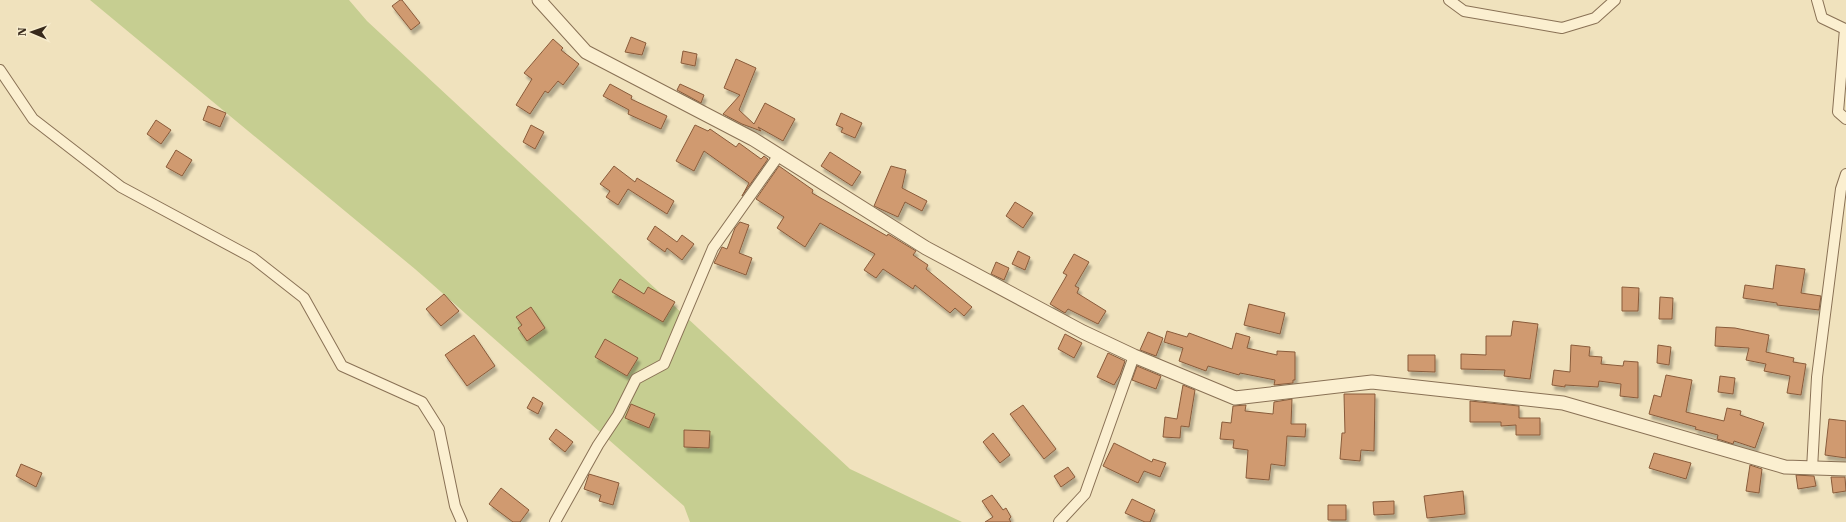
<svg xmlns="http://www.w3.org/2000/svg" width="1846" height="522" font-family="'IBM Plex Serif',serif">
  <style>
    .green { fill: #c6ce91 }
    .building { fill: #d09a70; stroke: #895b3a; filter: url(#shadow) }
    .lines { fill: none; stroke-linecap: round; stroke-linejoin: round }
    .minor-casing { stroke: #897155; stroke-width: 12 }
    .tertiary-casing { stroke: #897155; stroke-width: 15 }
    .minor { stroke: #fbefd0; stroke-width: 10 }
    .tertiary { stroke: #fbefd0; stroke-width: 13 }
  </style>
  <defs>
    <filter id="shadow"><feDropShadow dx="2.5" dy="4.5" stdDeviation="1" flood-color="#0004"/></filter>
  </defs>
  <rect width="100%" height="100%" fill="#f0e2bd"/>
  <!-- green -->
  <path class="green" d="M90,0H349L367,21L850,469L962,522H690L684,506L415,269Z"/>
  <!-- building -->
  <path class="building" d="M400,0H402L420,23L411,30L392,6Z
    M631,37L646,43L642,55L625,52Z
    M553,39L563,48L561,50L579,64L563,85L558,81L548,93L545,91L530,114L516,105L532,79L524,73Z
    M683,51L697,54L695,66L681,63Z
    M736,59L756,68L739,110L754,124L765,103L795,119L783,141L758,127L761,131L742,124L723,114L740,95L724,88Z
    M610,84L632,96L631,99L667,116L661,129L628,114L629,110L603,96Z
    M680,84L704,95L701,103L677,90Z
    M208,106L226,113L220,127L203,120Z
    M841,113L862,123L855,138L841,132L843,128L836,125Z
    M156,120L171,130L161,144L147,134Z
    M531,125L544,132L535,149L523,142Z
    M695,125L708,131L710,129L736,147L739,143L761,159L764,156L768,159L742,196L749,183L704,151L694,171L676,161Z
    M176,150L192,160L182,176L166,167Z
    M830,152L861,172L852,186L821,166Z
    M614,166L635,182L637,178L674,201L667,214L628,189L618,205L606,197L610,191L600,184Z
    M779,166L813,190L812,193L887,236L888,234L916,251L913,255L928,265L926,269L972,307L964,316L955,308L950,313L915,285L913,289L883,269L876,278L864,270L875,254L820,223L805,247L777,228L784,217L756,199Z
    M891,166L906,170L902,188L927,201L922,211L905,202L898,217L874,206Z
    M1015,202L1033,213L1023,228L1006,216Z
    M740,222L749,225L739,253L752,258L746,275L714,263L722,247L727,249L735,228Z
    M655,226L677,242L682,235L694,244L682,260L667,248L665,252L647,239Z
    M1018,251L1030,257L1025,270L1012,264Z
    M1074,254L1089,262L1075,286L1079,288L1077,293L1106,311L1098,324L1068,309L1065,313L1050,304L1067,275L1063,273Z
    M996,262L1009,268L1004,280L991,274Z
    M1776,265L1805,269L1801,293L1821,296L1819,310L1777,305V303L1743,298L1745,285L1773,289Z
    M620,279L644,294L648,287L675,302L663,322L612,292Z
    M1622,287L1639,288L1638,311H1622Z
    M444,294L459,311L441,326L426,309Z
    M1660,297L1673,298L1672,319H1659Z
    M1249,304L1285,313L1280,334L1244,325Z
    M531,307L545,328L527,341L518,328L522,325L516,317Z
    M1513,321L1538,324L1530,379L1504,376L1505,370L1461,369V354L1486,355V336H1511Z
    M1716,327L1735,328L1769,335L1766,352L1794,358L1793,362L1806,364L1801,395L1787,393L1790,376L1764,371L1766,364L1746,360L1749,348L1715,346Z
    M1167,331L1187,337L1189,333L1232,349L1236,333L1250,337L1247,348L1277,355V351L1295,352V380H1293V383L1274,385L1275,380L1240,373L1239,375L1208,366L1206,371L1179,361L1183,348L1164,342Z
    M1148,332L1163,338L1156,356L1140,350Z
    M1065,334L1082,343L1074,358L1058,349Z
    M474,335L495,366L467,386L445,355Z
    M605,339L638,358L627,376L595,357Z
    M1571,345L1590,347L1589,356L1602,357L1601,364L1623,366L1624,361L1638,362V398L1620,396L1621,384L1599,381L1598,387L1565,385V387L1552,385L1554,370L1570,372Z
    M1658,345L1671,347L1669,365L1657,363Z
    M1108,353L1125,361L1120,375L1114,385L1097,377Z
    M1408,355H1435V372L1408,371Z
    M1137,366L1161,376L1156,389L1132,380Z
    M1666,375L1692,380L1686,412L1724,421L1727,408L1741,411L1740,415L1764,423L1755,448L1734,441L1733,444L1721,440L1717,439L1718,435L1695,429L1696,427L1649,414L1654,395L1661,397Z
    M1720,376L1735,378L1733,394L1718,392Z
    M1183,385L1195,390L1189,427L1181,426L1180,438L1163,437L1165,417L1177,419Z
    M1344,394H1375L1374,451L1361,450L1360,461L1340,459L1342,433H1345Z
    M533,397L543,403L538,414L527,408Z
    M1292,399L1291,424H1306L1305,437L1287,436L1285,466L1271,464L1269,480L1246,478L1248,450L1233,448L1234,440L1220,439L1222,422L1231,423L1233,406L1246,405L1245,411L1273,414L1274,402Z
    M1470,401L1519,406V418H1540V435H1516V425L1501,426V422H1470Z
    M631,404L655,414L649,428L625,418Z
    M1023,405L1056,449L1044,459L1010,414Z
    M1829,419L1846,421V458L1825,455Z
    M556,429L573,442L565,452L549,439Z
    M684,430L710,431L709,448L684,447Z
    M993,433L1010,455L1000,463L983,442Z
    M1114,443L1152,462L1153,459L1166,463L1160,477L1144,471L1138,483L1103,466Z
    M1654,453L1691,463L1686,479L1649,468Z
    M21,464L42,473L36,487L16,476Z
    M1750,465L1762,469L1759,493L1746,491Z
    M1068,467L1075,477L1061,487L1054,476Z
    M589,474L619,483L613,505L599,501L601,495L584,489Z
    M1796,475L1814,476L1816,486L1798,489Z
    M1831,477H1845L1846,491L1833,493Z
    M501,488L529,510L520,522H513L489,504Z
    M1463,491L1465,514L1427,518L1424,496Z
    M992,495L1003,510L1006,508L1011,517L1009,519L1011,522H985L993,517L982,501Z
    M1132,499L1155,510L1150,522H1145L1125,513Z
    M1394,501V514L1374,515L1373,502Z
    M1328,505H1346V520H1328Z"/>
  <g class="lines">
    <!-- minor casing -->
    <g class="minor-casing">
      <path id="minor" d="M1449,0L1464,11L1562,28L1595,18L1615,0
        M1817,0L1822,18L1845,29L1838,112L1846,119
        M0,70L33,119L121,187L253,258L304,298L342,366L422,402L439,429L455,506L462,522
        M1812,469L1817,377L1841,189L1846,174
        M555,522L598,445L618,415L636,379L664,364L713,248L779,155
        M1059,522L1085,494L1134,356"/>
    </g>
    <!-- tertiary casing -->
    <g class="tertiary-casing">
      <path id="tertiary" d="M539,0L586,52L753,139L926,248L1083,332L1134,356L1235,398L1372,382L1563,403L1785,467L1846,469"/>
    </g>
    <!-- minor -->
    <use href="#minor" class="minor"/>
    <!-- tertiary -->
    <use href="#tertiary" class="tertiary"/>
  </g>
  <!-- north arrow -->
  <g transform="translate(32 32) rotate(272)" stroke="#f7eccd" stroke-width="3" paint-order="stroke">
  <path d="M0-3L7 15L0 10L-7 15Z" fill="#37291b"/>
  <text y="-6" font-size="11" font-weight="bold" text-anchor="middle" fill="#37291b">N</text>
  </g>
</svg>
